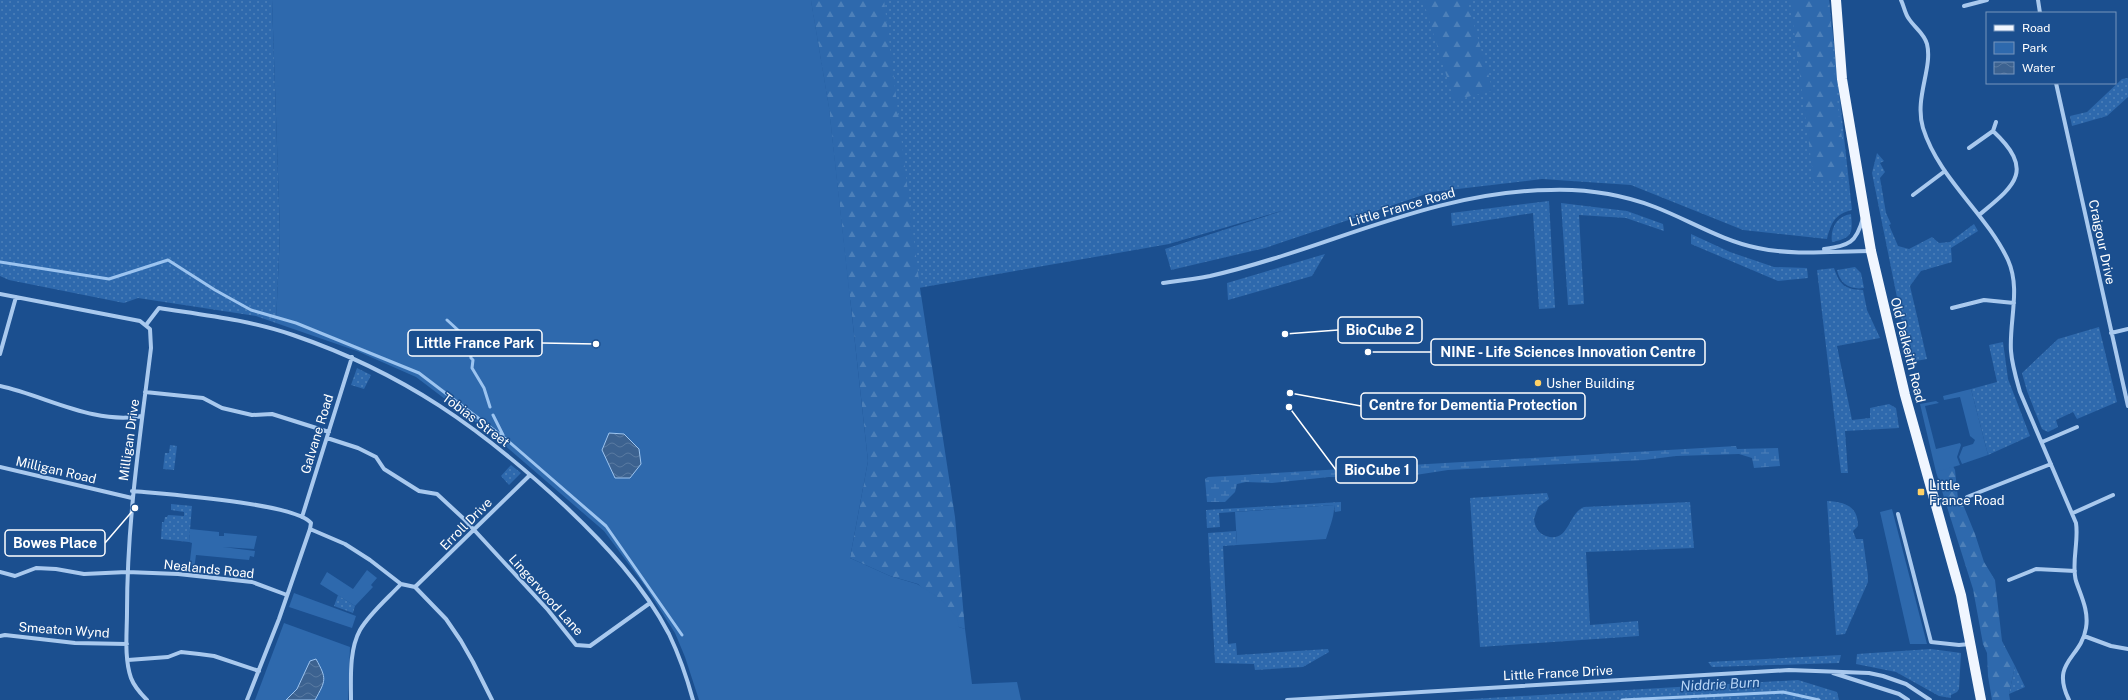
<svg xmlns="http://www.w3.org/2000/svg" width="2128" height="700" font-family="'Public Sans',sans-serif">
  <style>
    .grass { fill: url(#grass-dots) }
    .forest { fill: url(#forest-firs) }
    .wetland { fill: url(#wetland-marsh) }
    .green { fill: #2e69ad }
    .water { fill: url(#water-waves); stroke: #9cc4f0 }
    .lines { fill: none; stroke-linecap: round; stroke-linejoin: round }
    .stream { stroke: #9cc4f0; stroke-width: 3 }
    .street { stroke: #a9c9ee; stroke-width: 4 }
    .primary { stroke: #f0f6ff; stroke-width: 10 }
    .poi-dot { fill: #ffd166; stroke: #1b4f8f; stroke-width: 1.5 }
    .labels { text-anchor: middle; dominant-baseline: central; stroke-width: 3; stroke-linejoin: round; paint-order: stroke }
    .street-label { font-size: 13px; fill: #fff; stroke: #1b4f8f }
    .poi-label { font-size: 13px; fill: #fff; stroke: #1b4f8f; text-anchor: start }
    .water-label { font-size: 14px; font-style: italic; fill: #b5d3f5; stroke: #1b4f8f }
    .leader { fill: none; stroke: #fff; stroke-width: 1.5 }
    .callout-dot { fill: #fff; stroke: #1b4f8f; stroke-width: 1.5 }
    .callout { fill: #1b4f8f; stroke: #fff; stroke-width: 1.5 }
    .callout-label { font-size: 14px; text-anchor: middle; font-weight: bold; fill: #fff }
  </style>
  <defs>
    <pattern id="grass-dots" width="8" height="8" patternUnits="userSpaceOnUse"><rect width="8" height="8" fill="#2e69ad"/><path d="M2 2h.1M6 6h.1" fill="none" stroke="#4d80b9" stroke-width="1.8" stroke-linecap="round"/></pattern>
    <pattern id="forest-firs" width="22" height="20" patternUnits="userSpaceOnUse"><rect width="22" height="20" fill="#2e69ad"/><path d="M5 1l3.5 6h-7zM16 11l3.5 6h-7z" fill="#4d80b9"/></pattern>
    <pattern id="wetland-marsh" width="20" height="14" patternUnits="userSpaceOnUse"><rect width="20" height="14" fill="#2e69ad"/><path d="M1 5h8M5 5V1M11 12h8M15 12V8" fill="none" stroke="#4d80b9"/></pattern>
    <pattern id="water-waves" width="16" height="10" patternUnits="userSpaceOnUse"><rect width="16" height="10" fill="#3c6290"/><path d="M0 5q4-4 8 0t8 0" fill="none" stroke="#597aa1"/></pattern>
  </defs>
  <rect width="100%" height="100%" fill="#1b4f8f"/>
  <!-- grass -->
  <path class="grass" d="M0,0H272L280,233L276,323L256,316L138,298L124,303L9,280L0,276Z
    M811,0H1829L1852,210C1835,214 1831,223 1827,239L1743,230L1631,185L1542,179L1432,192L1265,248L1171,270L1165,249L1288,209L1169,244L850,300L829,107Z
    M2128,78V97L2107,116L2072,126L2070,116L2087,112L2122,79Z
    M1877,153L1884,161L1880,163L1885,172L1880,178L1886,213L1891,224L1889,225L1898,246L1909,249L1932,237L1939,243L1950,242L1974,224L1978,231L1951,248L1952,262L1921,271L1910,286L1927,359L1910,362L1872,173Z
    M1549,201L1555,308L1539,309L1533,213L1452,226L1451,213Z
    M1561,203L1627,211L1663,224L1664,231L1626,218L1579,215L1584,304L1568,305Z
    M1851,214C1853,234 1852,238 1832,242C1830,228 1837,216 1851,214Z
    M1691,234L1730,252L1774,267L1807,268L1808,278L1778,281L1691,244Z
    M1325,254L1312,276L1228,300L1227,283Z
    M1855,267L1861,273L1864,288C1850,290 1840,284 1837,270Z
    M1834,268C1840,286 1845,289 1863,290L1867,310L1880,338L1837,346L1852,420L1870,418V408L1889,404L1896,408L1899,428L1845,431L1848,473H1841L1817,270Z
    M2099,327L2117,402L2077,419L2073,412L2056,420L2058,427L2048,432L2042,429L2027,391L2022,373L2058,339Z
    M2003,342L2008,379L2030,436L1988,455L1971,389L1997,382L1989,345Z
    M357,368L371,375L364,389L351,385Z
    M170,445L177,446L174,470L163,469L165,453H169Z
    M511,465L521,473L509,485L501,476Z
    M1547,493L1549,499L1538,507L1534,519C1535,527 1538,533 1546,536C1569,544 1568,513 1584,507L1690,502L1694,548L1586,552L1590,625L1638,621L1639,636L1480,647L1470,498Z
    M1827,501C1845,502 1858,506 1858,526L1853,531L1856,539H1863L1868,576V582L1845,634L1836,635Z
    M1341,502V511L1335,512L1334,505L1219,513L1220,527L1207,528L1206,510Z
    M171,504L192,506L189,542L161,539L162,522H164L165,517H167L168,515L184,516V512L171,510Z
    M1236,531L1237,545L1223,546L1228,644L1236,643L1237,655L1328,649L1329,652L1303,667L1255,670L1254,664L1215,663L1208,533Z
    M338,595L355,606L353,613L334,606Z
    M1931,649L1961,653L1959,689L1957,692L1951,695V698L1939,696L1896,672L1856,664L1857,654Z
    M1841,655L1839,663L1712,667L1708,662Z
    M2015,666L2025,687L2009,694Z
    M1798,680L1837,692L1839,700H1455Z"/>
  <!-- forest -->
  <path class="forest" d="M811,0H884L920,288L955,517L965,629L959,627L918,584L890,576L850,558L868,461L829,107Z
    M1423,0H1467L1493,91L1454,100Z
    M1790,0H1829L1836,91L1847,178L1814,182Z
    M1951,462L1955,470L1958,499L1964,507L1975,534L1984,562L1995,580L2002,641L2015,666L2009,694L2010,700H1992L1988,676L1987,653L1983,644L1973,589L1936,472L1940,464Z"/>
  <!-- wetland -->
  <path class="wetland" d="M1736,446L1737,449L1778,448L1780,466L1754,468L1752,458L1739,454L1676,456L1644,460L1448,470L1396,478L1329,477L1272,483L1246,482L1237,484L1235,492L1225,502H1207L1205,479L1208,477Z"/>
  <!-- green -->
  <path class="green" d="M272,0H811L829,107L868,461L850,558L890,576L917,584L941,599L957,618L959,627L965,629L972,684L1017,682L1021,700H699L685,657L675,633L645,586L604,531L495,437L416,377L357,351L276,323L280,233Z
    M1971,389L1988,455L1962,464L1959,457L1963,447L1973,444L1975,440L1970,436L1960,397L1944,400L1943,396Z
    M1936,401L1939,403L1925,406L1936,449L1960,443L1961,445L1957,457L1960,465L1936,472L1920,404Z
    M1334,505C1335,515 1329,529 1326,539L1237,545L1235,512Z
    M1892,509L1927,644H1910L1880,512Z
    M190,529L219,532V536H224V533L257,536L254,549L223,547L255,551L254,557L250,556L249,560L196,555L194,570L189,569L192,543L189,542Z
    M367,570L377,578L371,585L373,587L355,606L320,584L327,572L353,589Z
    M294,593L356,616L352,628L289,607Z
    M284,623L350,647L348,700H255Z"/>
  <!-- water -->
  <path class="water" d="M609,433L624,434L639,449L641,464L630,478H615L602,450Z
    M316,659C327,679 326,680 315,700H286L297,689L310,661Z"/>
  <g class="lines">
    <!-- stream -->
    <path class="stream" d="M0,262L109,279L168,260L215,290L251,310L296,323L419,373L507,440L606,526L682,635
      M447,320L459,331L462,338L469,344L471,358L473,360L472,368L484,388L490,407
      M493,415L503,435
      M1622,700L1783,692L1819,700"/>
    <!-- street -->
    <path class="street" d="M1901,0C1904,6 1905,14 1909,19C1915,28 1924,33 1927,44C1933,68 1914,98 1923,128C1939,179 1986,213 2008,260C2021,289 2009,321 2011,351C2012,365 2016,378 2020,392L2076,523C2079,542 2071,563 2076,581C2081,596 2089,611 2086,628C2081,659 2050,661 2069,700
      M2038,0L2040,13
      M1964,6L1987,0
      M2056,83L2128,406
      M1993,131L1996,122
      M1969,148L1993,131C2036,171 2014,186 1979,215
      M1913,195L1945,171
      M1824,249C1849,245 1856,244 1863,218
      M1163,283C1178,281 1194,279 1210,276C1325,250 1431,191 1551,190C1585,189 1623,195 1655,207C1689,220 1722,241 1758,248C1795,256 1834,251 1871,251
      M0,294L140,321L150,329L151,348C140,437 127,521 127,612C127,632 124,658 131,678C134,686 141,694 147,700
      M1952,308L1984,300L2014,303
      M146,325L159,308C204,315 250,320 293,335C404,373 481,428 566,507C605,544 644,586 669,634C679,655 687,678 693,700
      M2111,333L2128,329
      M0,354L16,297
      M0,386C46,396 94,425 142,416
      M145,392L203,398L222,408L252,415L272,414L329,432
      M327,438L358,448L376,457L384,469L419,491L437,494L464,519L548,610L576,645L590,646L650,603
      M2042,442L2077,427
      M0,467L132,498
      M132,491C163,494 295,503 311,523L310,529L279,619L247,700
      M1967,497L2051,464
      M2073,513L2113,495
      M1898,514L1931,642L1959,645L1970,644
      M302,517L352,357
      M310,529L345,544L370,560L401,584L415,587L446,619L461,641L473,662L492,700
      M0,572L15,576L36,568L56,569L84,574L127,572L178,574L252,582L287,595
      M2009,580L2036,569L2075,571
      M415,587L530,475
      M0,636L5,635L75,643L127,644
      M2084,636L2111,646L2128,649
      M128,660L168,657L181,652L199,654L214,656L259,671
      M1833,673L1899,694L1908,700
      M351,700C351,678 349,650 360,630C370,613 388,598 401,584
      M1287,700L1789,670L1869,673L1883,676L1906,684L1930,700"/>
    <!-- primary -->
    <path class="primary" d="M1836,0L1842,79L1871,251L1905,395L1961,595L1981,700"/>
  </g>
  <!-- markers -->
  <g class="poi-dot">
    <circle cx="1538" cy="383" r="4"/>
    <rect x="1917" y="488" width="8" height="8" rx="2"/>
  </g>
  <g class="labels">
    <!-- street labels -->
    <g class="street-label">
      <text transform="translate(1402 207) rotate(-16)">Little France Road</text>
      <text transform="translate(2102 242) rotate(78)">Craigour Drive</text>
      <text transform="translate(1908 350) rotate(76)">Old Dalkeith Road</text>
      <text transform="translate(476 420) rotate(37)">Tobias Street</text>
      <text transform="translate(317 434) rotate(-73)">Galvane Road</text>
      <text transform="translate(129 440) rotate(-82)">Milligan Drive</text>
      <text transform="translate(56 470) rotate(13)">Milligan Road</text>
      <text transform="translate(466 524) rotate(-45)">Erroll Drive</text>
      <text transform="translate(209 569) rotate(6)">Nealands Road</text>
      <text transform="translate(546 595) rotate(48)">Lingerwood Lane</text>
      <text transform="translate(64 630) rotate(4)">Smeaton Wynd</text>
      <text transform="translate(1558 673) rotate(-3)">Little France Drive</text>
    </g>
    <!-- poi labels -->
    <g class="poi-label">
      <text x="1546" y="383">Usher Building</text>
      <text x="1929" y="485">Little<tspan x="1929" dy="15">France Road</tspan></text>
    </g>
    <!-- water labels -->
    <g class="water-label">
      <text transform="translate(1720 684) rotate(-3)">Niddrie Burn</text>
    </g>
  </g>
  <!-- callouts -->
  <path class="leader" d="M1285 334L1338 330M596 344L542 343M1368 352L1431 352M1290 393L1361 406M1289 407L1336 470M135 508L105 543"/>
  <g class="callout-dot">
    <circle cx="1285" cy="334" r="4"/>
    <circle cx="596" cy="344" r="4"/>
    <circle cx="1368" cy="352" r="4"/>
    <circle cx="1290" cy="393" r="4"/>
    <circle cx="1289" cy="407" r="4"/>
    <circle cx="135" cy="508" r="4"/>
  </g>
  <g class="callout">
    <rect x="1338" y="317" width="84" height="26" rx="4"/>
    <rect x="408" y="330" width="134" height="26" rx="4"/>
    <rect x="1431" y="339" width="274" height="26" rx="4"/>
    <rect x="1361" y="393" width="224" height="26" rx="4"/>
    <rect x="1336" y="457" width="81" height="26" rx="4"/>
    <rect x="5" y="530" width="100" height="26" rx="4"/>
  </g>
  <g class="callout-label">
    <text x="1380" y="335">BioCube 2</text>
    <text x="475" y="348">Little France Park</text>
    <text x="1568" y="357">NINE - Life Sciences Innovation Centre</text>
    <text x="1473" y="410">Centre for Dementia Protection</text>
    <text x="1377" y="475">BioCube 1</text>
    <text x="55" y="548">Bowes Place</text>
  </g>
  <!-- legend -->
  <rect x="1986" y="12" width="130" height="72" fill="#1b4f8f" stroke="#7695bc"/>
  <rect x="1994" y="25" width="20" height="6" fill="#f0f6ff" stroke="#7695bc"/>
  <text x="2022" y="32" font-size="12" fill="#ffffff">Road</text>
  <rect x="1994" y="42" width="20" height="12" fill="#2e69ad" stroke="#7695bc"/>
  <text x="2022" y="52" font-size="12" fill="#ffffff">Park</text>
  <rect x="1994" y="62" width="20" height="12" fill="url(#water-waves)" stroke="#7695bc"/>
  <text x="2022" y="72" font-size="12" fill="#ffffff">Water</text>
</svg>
